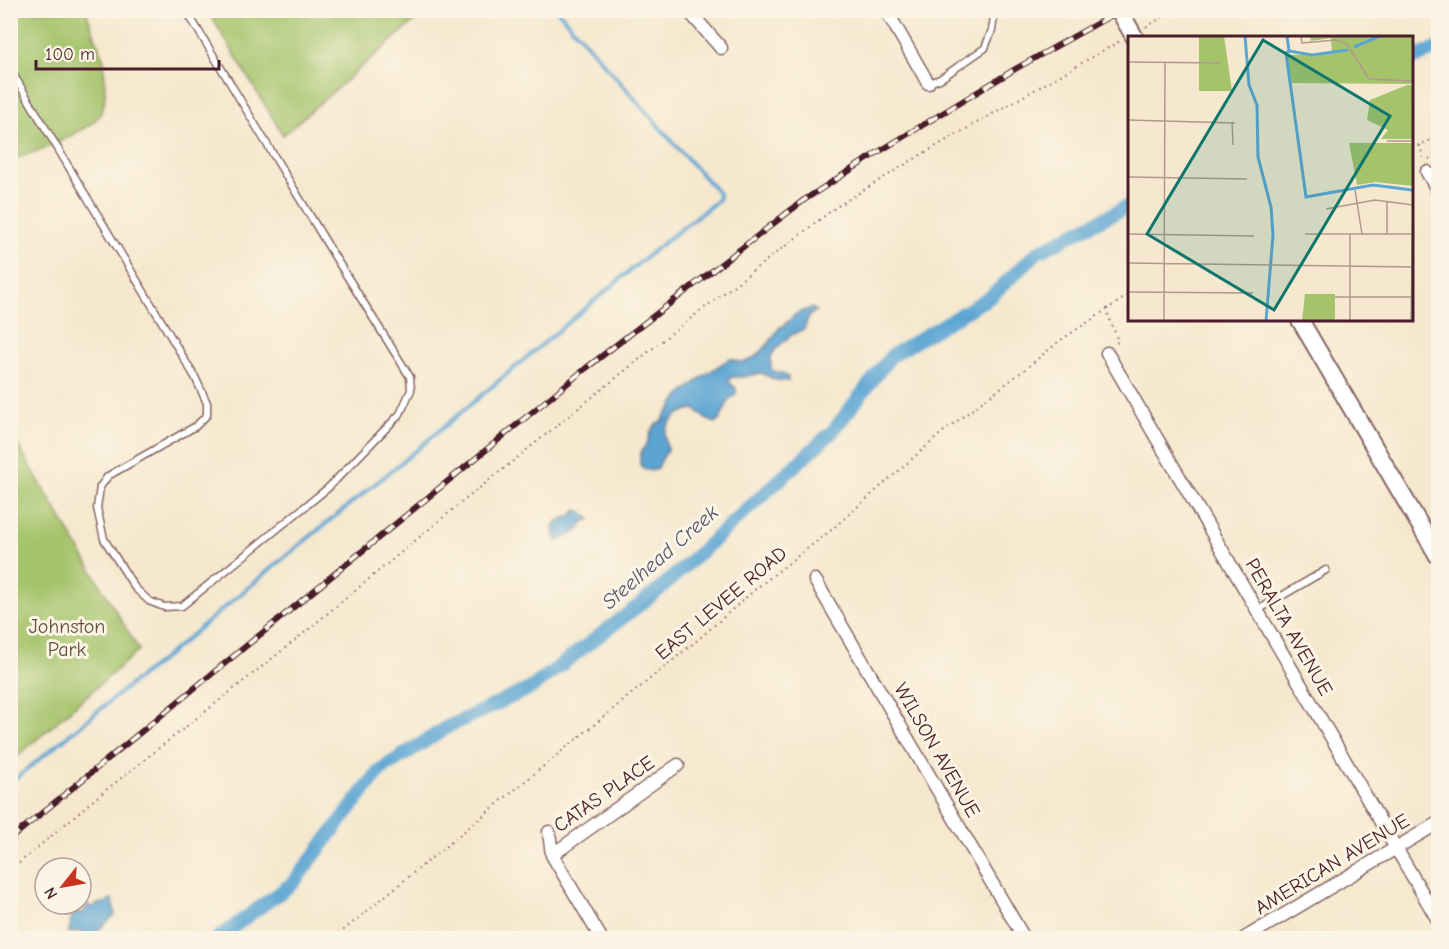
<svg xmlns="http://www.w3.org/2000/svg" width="1449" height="949" font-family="'Comic Neue',sans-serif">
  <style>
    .green { fill: #a4c36b; stroke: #77714b; stroke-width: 1.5 }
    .water { fill: #5ca5d3; stroke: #53627f; stroke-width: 1.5 }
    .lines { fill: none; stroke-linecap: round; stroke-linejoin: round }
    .stream { stroke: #5ca5d3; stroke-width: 4 }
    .canal { stroke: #5ca5d3; stroke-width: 14 }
    .service-casing { stroke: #866564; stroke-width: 9 }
    .minor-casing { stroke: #866564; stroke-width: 15 }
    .secondary-casing { stroke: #866564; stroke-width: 20 }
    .path { stroke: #866564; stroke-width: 2; stroke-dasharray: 1.5 4.5; stroke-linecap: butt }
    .service { stroke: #fff; stroke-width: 6 }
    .minor { stroke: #fff; stroke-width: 12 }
    .secondary { stroke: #fff; stroke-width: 16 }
    .rail-casing { stroke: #4a1f2b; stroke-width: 6 }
    .rail { stroke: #fcf5e5; stroke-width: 4; stroke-dasharray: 11; stroke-linecap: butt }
    .labels { text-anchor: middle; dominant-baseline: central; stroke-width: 6; stroke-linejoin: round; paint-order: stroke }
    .street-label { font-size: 20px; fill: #4a1f2b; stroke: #fcf5e5 }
    .park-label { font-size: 20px; fill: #65503e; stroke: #fcf5e5 }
    .water-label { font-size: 21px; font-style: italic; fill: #51556e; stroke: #fcf5e5 }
    .inset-river { fill: none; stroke: #5ca5d3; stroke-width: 3 }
    .inset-road { fill: none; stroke: #b1988d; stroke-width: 1.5 }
    .view { fill: #0f766e; fill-opacity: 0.15; stroke: #0f766e; stroke-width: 3 }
    .inset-edge { fill: none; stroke: #4a1f2b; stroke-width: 3 }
  </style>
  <rect width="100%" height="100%" fill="#fcf5e5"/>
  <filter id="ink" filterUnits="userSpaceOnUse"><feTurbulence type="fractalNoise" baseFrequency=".0167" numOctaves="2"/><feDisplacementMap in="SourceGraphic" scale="12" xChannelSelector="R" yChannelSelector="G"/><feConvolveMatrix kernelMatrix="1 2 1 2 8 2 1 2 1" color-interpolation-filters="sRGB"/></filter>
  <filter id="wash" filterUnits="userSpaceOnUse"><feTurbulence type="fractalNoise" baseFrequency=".008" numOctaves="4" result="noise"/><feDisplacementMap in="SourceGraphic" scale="24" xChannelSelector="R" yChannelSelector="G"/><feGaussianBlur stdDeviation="1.35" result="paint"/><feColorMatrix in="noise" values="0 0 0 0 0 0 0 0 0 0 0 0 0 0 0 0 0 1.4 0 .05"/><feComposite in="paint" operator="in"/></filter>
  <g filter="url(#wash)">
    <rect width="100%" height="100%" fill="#f5e8ce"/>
    <!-- green -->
    <path class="green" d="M11,11H86L104,61L105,94L104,105L100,115L92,123L83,129L54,145L11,160Z
      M208,11H426L283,135Z
      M10,432L139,650L11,762H10Z"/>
    <!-- water -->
    <path class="water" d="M811,308L816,311L809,316L804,329L790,336L775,350L771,357V369L774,371L782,373L788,377V381L776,380L761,373L743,377H732L729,380V382L736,388V394L729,400L720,420L715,423L706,419L695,409C680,410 666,421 665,436C665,441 667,446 667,451C666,453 659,463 658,468L651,471L643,468L640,464V454L647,443L651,431L656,424L664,420V416L671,408L678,397L702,377L729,359H733L740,362H745L758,355L769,343L779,328L783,326L797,313Z
      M577,510L582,512L590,518V520L584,521L578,531L557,542L553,531L555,524L558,521L570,516Z
      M111,899L113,901L115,915L95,933H91L86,935L82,931L68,933C68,930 70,929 70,926C72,919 69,917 77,912L83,913L88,904L89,906L92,907L97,904L105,903Z"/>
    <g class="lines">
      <!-- stream -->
      <path class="stream" d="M10,782L19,776L143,674L157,664L280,561L396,467L657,248L718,200L719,194L717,191L691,163L557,10"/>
      <!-- canal -->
      <path class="canal" d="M1412,59L1438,48
        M218,938L293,883L380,770L449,726L531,688L660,589L833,431L891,356L990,297L1038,252L1130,205"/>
    </g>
  </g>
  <g filter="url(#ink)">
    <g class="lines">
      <!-- service casing -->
      <g class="service-casing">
        <path id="service" d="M10,69L195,377L207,403V415L196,426L108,476L100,487L97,508L104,539L135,588L149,601L164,607L182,606L328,488L400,414L411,390L410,377L335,257L186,10
          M928,83L940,79L985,48L992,30L995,10
          M1258,610L1326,570"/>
      </g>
      <!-- minor casing -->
      <g class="minor-casing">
        <path id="minor" d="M688,10L721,48
          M886,10L928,83
          M1427,172L1438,191
          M1107,353L1438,920
          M815,580L1024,938
          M549,832L552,855L601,938
          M552,855L678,765
          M1245,938L1438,823"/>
      </g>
      <!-- secondary casing -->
      <g class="secondary-casing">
        <path id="secondary" d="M1119,10L1135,38
          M1300,320L1438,556"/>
      </g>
      <!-- path -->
      <path class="path" d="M1146,27L1175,10
        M1420,145L1424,162
        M1412,148L1438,137
        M1429,159L1438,152
        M1107,308C1109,321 1115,330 1118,342L1115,344
        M10,871L91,802L298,638L451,511L673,332L836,207L924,153L1120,41
        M334,938L701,637L758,587L830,531L944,431L1028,367L1058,342L1130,294"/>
      <!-- service -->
      <use href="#service" class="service"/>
      <!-- minor -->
      <use href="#minor" class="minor"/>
      <!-- secondary -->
      <use href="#secondary" class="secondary"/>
      <!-- rail casing -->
      <g class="rail-casing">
        <path id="rail" d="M10,839L585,369L804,200L880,151L1017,68L1121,10"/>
      </g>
      <!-- rail -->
      <use href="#rail" class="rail"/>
    </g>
  </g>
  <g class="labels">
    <!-- street labels -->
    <g class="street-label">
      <text transform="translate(721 603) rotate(-40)">EAST LEVEE ROAD</text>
      <text transform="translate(1289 627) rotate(60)">PERALTA AVENUE</text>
      <text transform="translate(937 750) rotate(60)">WILSON AVENUE</text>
      <text transform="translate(604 794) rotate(-35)">CATAS PLACE</text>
      <text transform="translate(1332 864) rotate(-31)">AMERICAN AVENUE</text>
    </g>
    <!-- park labels -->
    <g class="park-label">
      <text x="67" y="626">Johnston<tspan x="67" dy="23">Park</tspan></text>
    </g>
    <!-- water labels -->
    <g class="water-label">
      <text transform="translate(660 557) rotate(-41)">Steelhead Creek</text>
    </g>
  </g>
  <!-- overview -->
  <g transform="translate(1128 36)">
    <rect width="285" height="285" fill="#f5e8ce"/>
    <path d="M71,0H96L104,55H71ZM182,0H285V48L164,47L159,19L204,18L203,2L183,5ZM279,49H285V103H253L260,94L239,84L242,64ZM221,107H285V150L247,146L229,149ZM177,258H207V285H174Z" fill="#a4c36b"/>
    <path class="inset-river" d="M117,0L121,49L129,69L130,121L143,171L145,199L138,285M226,11L252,0M161,15L184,19L220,14M158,17L178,161L245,149L284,154M158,17L161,15L159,0"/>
    <path class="inset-road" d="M173,0L174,7L208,4L219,8L241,43L285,45M0,26L93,27M0,84L107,87M104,86L105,109M259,105H285M0,141L119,143M227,154L234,198M259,166V198M198,173L247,164L285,169M0,198L126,200M177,198H284M0,227L285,231M0,256L125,257M207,261H284M36,285L37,27M222,285V198M283,285L285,165"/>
    <path class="view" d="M135,4L262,80L146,274L19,198Z"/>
    <rect width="285" height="285" class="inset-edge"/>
  </g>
  <!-- margin -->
  <rect width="1449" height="949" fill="none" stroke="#fcf5e5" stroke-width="36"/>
  <!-- north arrow -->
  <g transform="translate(63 886) rotate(239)"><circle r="28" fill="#fcf5e5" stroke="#b59f9b" stroke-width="1.5"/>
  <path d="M0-4.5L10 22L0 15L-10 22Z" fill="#c8321e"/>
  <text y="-9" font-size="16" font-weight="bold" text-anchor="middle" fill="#4a1f2b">N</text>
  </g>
  <!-- scale -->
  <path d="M36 60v9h183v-9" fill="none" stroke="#4a1f2b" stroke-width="3"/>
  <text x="45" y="60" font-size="18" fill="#4a1f2b" stroke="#fcf5e5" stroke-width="4.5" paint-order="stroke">100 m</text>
</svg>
